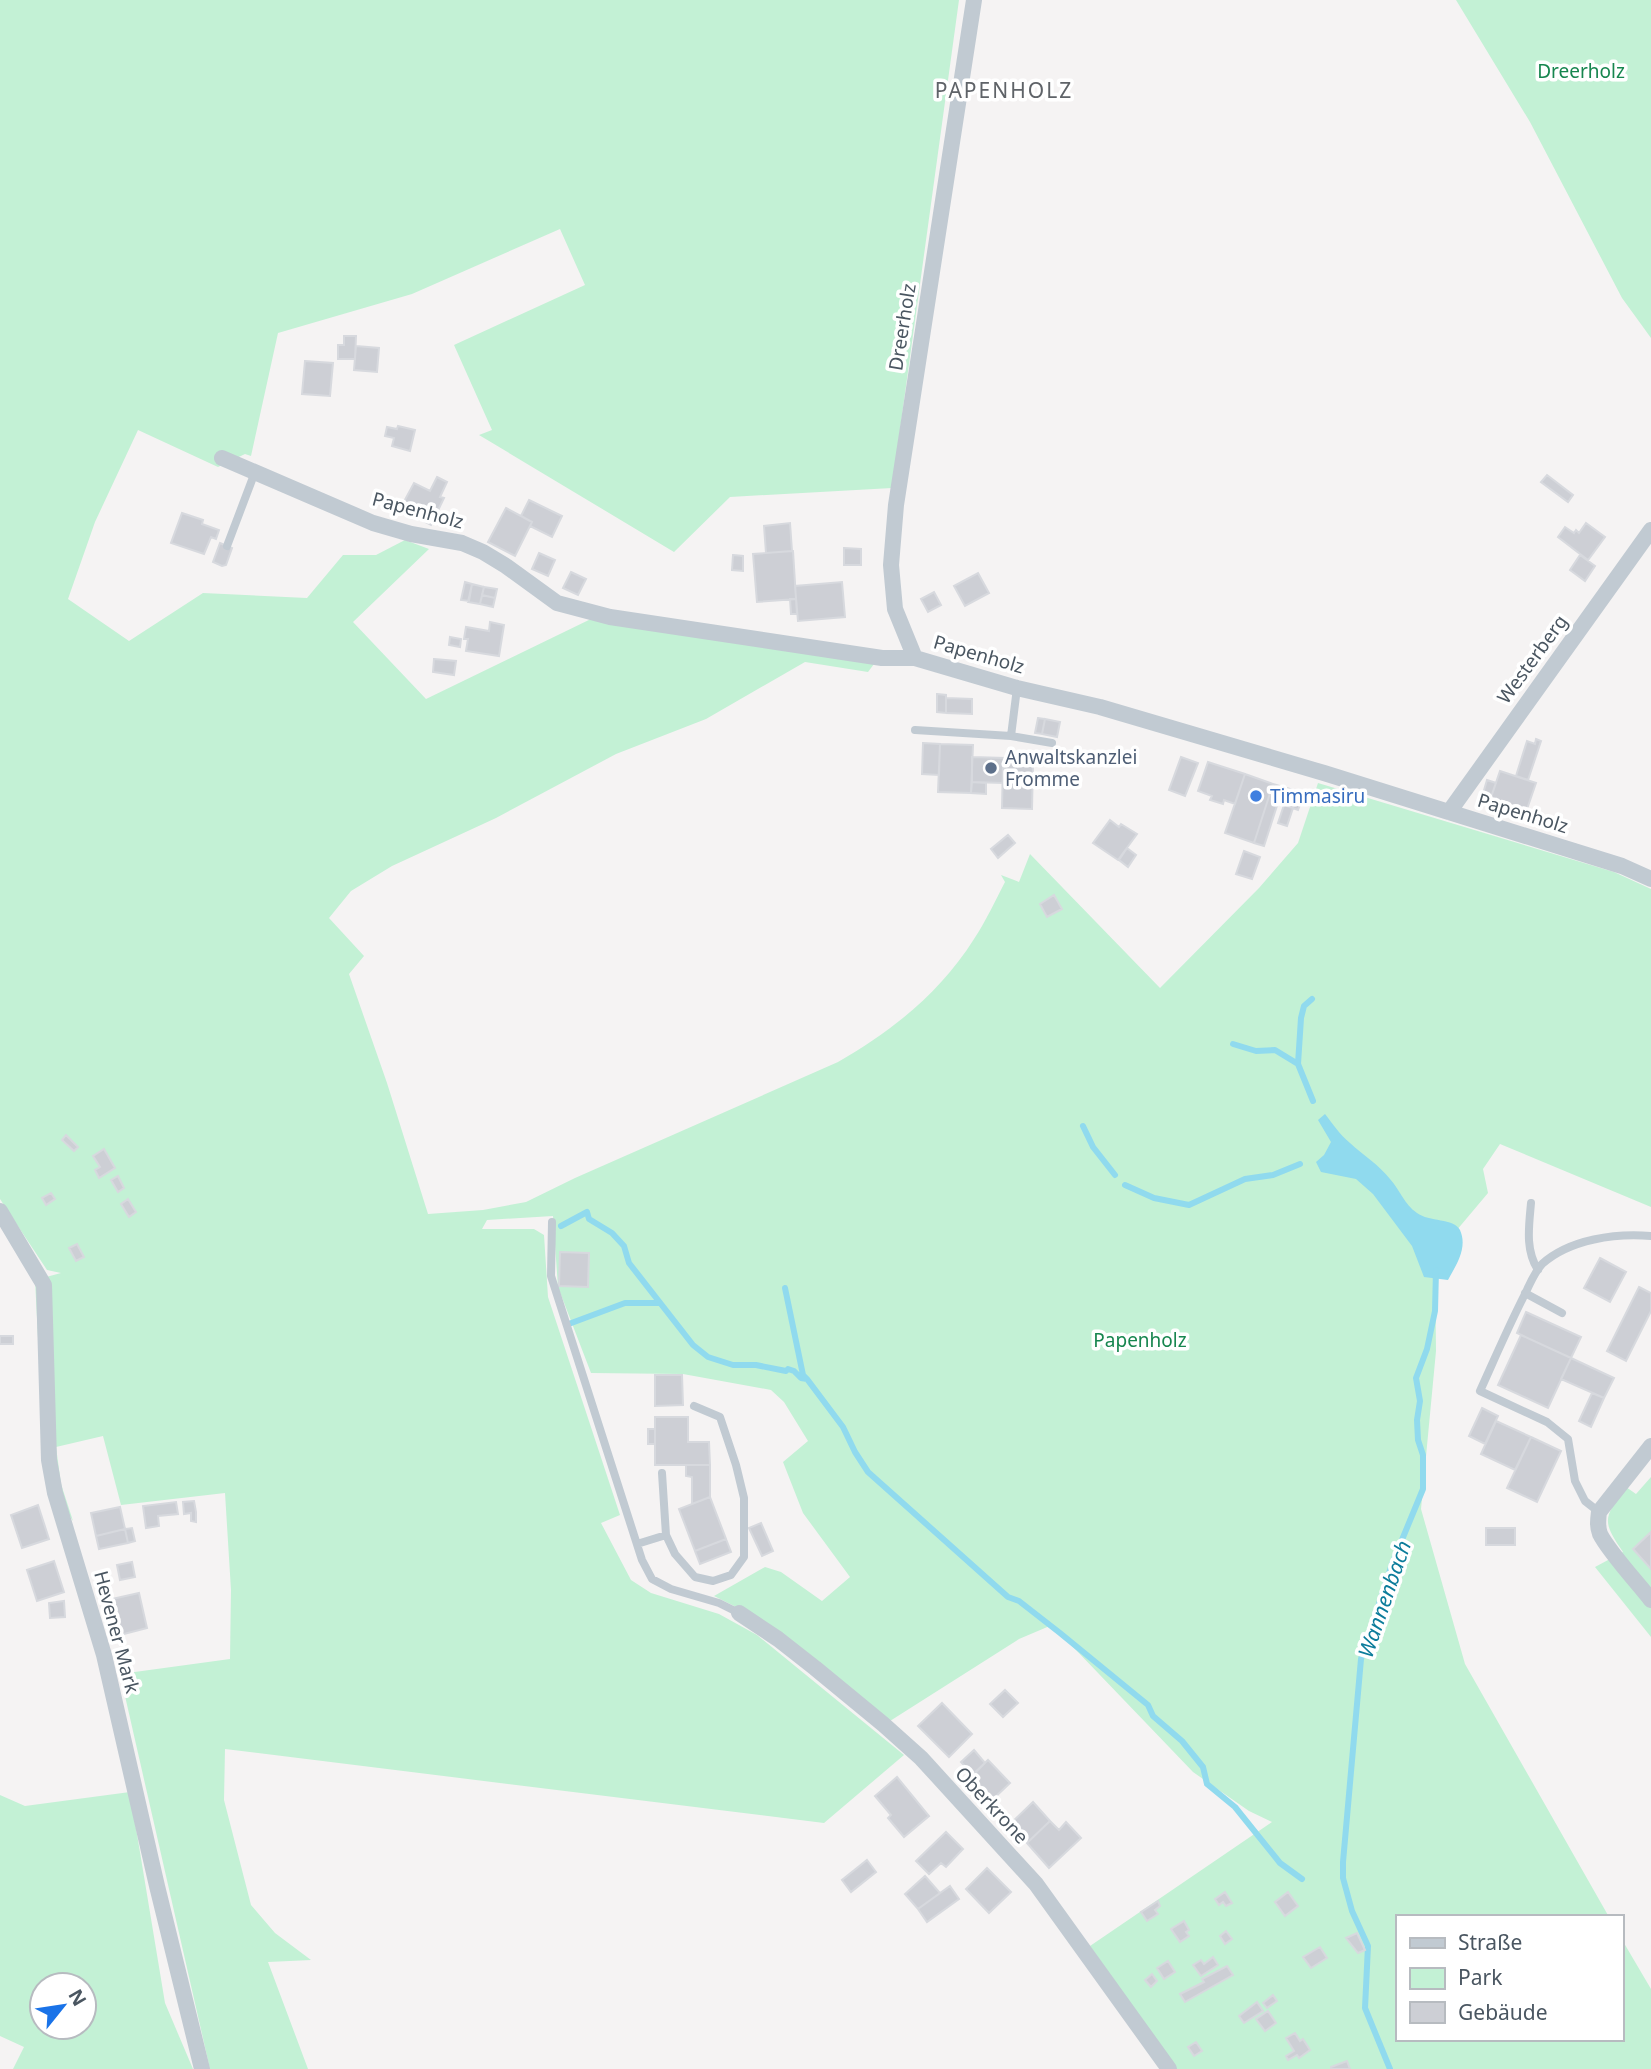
<svg xmlns="http://www.w3.org/2000/svg" width="1651" height="2069" font-family="'Noto Sans',sans-serif">
  <style>
    .green { fill: #c3f1d5; fill-rule: evenodd }
    .water { fill: #90daee }
    .lines { fill: none; stroke-linecap: round; stroke-linejoin: round }
    .stream { stroke: #90daee; stroke-width: 6 }
    .building { fill: #cdcfd5; stroke: #d7d9de; stroke-width: 2 }
    .service { stroke: #c1cad2; stroke-width: 8 }
    .minor { stroke: #c1cad2; stroke-width: 16 }
    .service-dot { fill: #5c6f8a; stroke: #fff; stroke-width: 2.5 }
    .shop-dot { fill: #3f7fe0; stroke: #fff; stroke-width: 2.5 }
    .labels { text-anchor: middle; dominant-baseline: central; stroke-width: 7; stroke-linejoin: round; paint-order: stroke }
    .park-label { font-size: 19px; fill: #17864f; stroke: #fff }
    .street-label { font-size: 19px; fill: #4a5661; stroke: #fff }
    .service-label { font-size: 19px; fill: #4e5e75; stroke: #fff; text-anchor: start }
    .shop-label { font-size: 19px; fill: #366cbe; stroke: #fff; text-anchor: start }
    .neighbourhood-label { font-size: 21px; letter-spacing: 2px; fill: #5f6368; stroke: #fff }
    .water-label { font-size: 21px; font-style: italic; fill: #0c7c9b; stroke: #fff }
  </style>
  <rect width="100%" height="100%" fill="#f5f3f3"/>
  <!-- green -->
  <path class="green" d="M0,0H959L892,488L730,497L674,552L479,435L492,430L454,345L585,285L560,229L412,294L278,333L251,456L245,454L218,467L138,430L95,522L68,599L129,641L203,593L307,598L343,555H376L405,540L429,549L353,622L426,699L595,617L874,664L868,672L805,662L706,719L616,754L496,818L392,866L351,891L329,918L364,956L349,974L387,1083L428,1214L483,1210L526,1202L575,1178L838,1062C892,1031 940,993 974,939C986,921 995,901 1005,882L1001,875L1019,882L1030,854L1160,988L1259,888L1298,843L1318,783L1614,872L1651,889V1207L1500,1144L1483,1169L1488,1193L1435,1256L1436,1351L1421,1509L1465,1664L1609,1917H1397V2039H1621V1938L1651,1989V2069H1176L1090,1946L1272,1822L1249,1811L1193,1772L1052,1625L1019,1639L890,1721L746,1612L714,1596L765,1567L781,1572L822,1601L850,1577L803,1513L783,1462L808,1441L784,1402L771,1390L683,1374L591,1373L558,1287L553,1216L487,1220L482,1229H534L544,1235L548,1297L620,1515L601,1523L631,1580L651,1593L719,1614L757,1635L904,1755L824,1823L225,1749L224,1800L251,1905L275,1933L311,1960L268,1962L308,2069H210L120,1674L230,1659L231,1590L225,1493L121,1505L103,1436L56,1447L61,1484L73,1521L69,1515L45,1473L35,1280L61,1273L47,1270L0,1199Z
    M1456,0H1651V338L1622,298L1530,122Z
    M1651,1477V1637L1595,1567L1623,1552C1601,1520 1604,1518 1626,1487L1636,1494Z
    M130,1792L165,2003L193,2069H13L24,2047L0,2036V1795L25,1806ZM42,1985H84V2027H42Z"/>
  <!-- water -->
  <path class="water" d="M1325,1114C1333,1124 1340,1135 1350,1143C1363,1155 1379,1165 1390,1179C1400,1190 1404,1204 1417,1213C1429,1222 1454,1218 1460,1230C1468,1248 1456,1265 1448,1280L1424,1277L1412,1246L1373,1194L1356,1179L1321,1172L1316,1162L1324,1155L1331,1142L1318,1120Z"/>
  <g class="lines">
    <!-- stream -->
    <path class="stream" d="M1312,999L1304,1006L1301,1018L1298,1064L1313,1101
      M1233,1044L1256,1051L1275,1050L1298,1064
      M1083,1126L1093,1147L1115,1175
      M1125,1185L1154,1198L1189,1205L1245,1179L1273,1175L1300,1164
      M561,1226L587,1212L589,1219L612,1233L624,1246L629,1263L693,1345L708,1357L733,1365H756L786,1371L788,1369L794,1371L801,1378L807,1379L843,1427L855,1452L868,1472L1008,1597L1019,1601L1060,1633L1148,1705L1153,1716L1182,1741L1203,1767L1207,1784L1235,1807L1280,1863L1302,1879
      M785,1288L803,1375L807,1379
      M566,1325L625,1303H659
      M1390,2069L1365,2008L1368,1946L1352,1911L1343,1878V1862L1361,1659L1392,1564L1423,1489V1455L1418,1440L1417,1420L1420,1401L1416,1378L1427,1349L1435,1311L1436,1270"/>
  </g>
  <!-- building -->
  <path class="building" d="M344,336H356L355,359H338V345H344Z
    M356,346L379,348L377,372L354,370Z
    M305,361L333,363L330,396L302,394Z
    M398,426L415,430L410,451L392,446L394,438L385,436L387,427L397,429Z
    M1547,475L1573,495L1568,502L1541,482Z
    M437,477L447,482L440,497L444,498L431,525L400,509L414,483L430,491Z
    M529,500L562,516L552,537L530,526L532,522L521,516Z
    M506,508L532,522L515,556L488,542Z
    M182,513L203,520L202,524L219,530L216,539L211,537L204,554L171,543Z
    M790,523L792,551L766,553L764,526Z
    M1586,523L1605,537L1588,560L1558,537L1565,527L1574,533L1576,530L1579,533Z
    M220,543L232,548L226,565L222,566L213,562Z
    M844,548L861,549V565H844Z
    M793,551L796,599L757,602L753,554Z
    M539,553L555,560L548,576L532,569Z
    M733,555L743,556V571L732,570Z
    M1580,555L1595,566L1585,581L1570,570Z
    M571,572L586,579L578,595L563,588Z
    M978,573L989,593L965,606L954,586Z
    M465,582L472,584L469,601L461,600Z
    M842,582L845,617L798,621L795,586Z
    M472,584L484,587L480,604L468,602Z
    M484,587L497,589L495,598L482,595Z
    M934,592L941,605L928,612L921,599Z
    M482,595L495,598L493,607L480,604Z
    M790,599H796L797,614H791Z
    M490,622L504,625L499,656L466,651L468,639H464L466,627L489,631Z
    M450,637L461,639L460,647L449,645Z
    M434,659L456,661L454,675L433,672Z
    M937,694L946,695V713L937,712Z
    M946,698L972,699V714L946,713Z
    M1038,718L1045,719L1042,734L1035,733Z
    M1045,719L1060,722L1057,737L1042,734Z
    M1536,739L1541,741L1528,780L1516,776L1527,741L1535,744Z
    M923,743L940,744L939,775L922,774Z
    M940,744L973,745L971,793L938,792Z
    M972,757L1005,758L1003,783L972,782Z
    M1181,757L1198,763L1185,796L1169,790Z
    M1003,762L1033,763L1032,809L1002,808Z
    M1208,762L1245,774L1235,804L1224,800L1223,804L1210,800L1212,796L1198,791Z
    M1500,771L1536,783L1526,812L1490,800Z
    M1245,774L1273,784L1254,843L1225,833Z
    M1487,780L1496,783L1490,800L1482,797Z
    M972,782L986,783V794L971,793Z
    M1273,784L1283,787L1264,846L1254,843Z
    M1287,788L1304,794L1298,810L1281,804Z
    M1284,805L1293,808L1287,826L1278,823Z
    M1110,820L1119,827L1121,824L1137,834L1118,860L1093,843Z
    M1008,835L1015,843L998,858L991,849Z
    M1127,848L1136,855L1128,867L1119,860Z
    M1244,851L1260,857L1252,879L1236,874Z
    M1054,895L1062,909L1047,917L1040,904Z
    M66,1135L78,1147L74,1151L62,1140Z
    M104,1149L115,1168L99,1178L95,1170L100,1167L93,1156Z
    M118,1176L124,1188L118,1192L111,1180Z
    M51,1193L55,1199L46,1205L42,1198Z
    M128,1199L136,1212L129,1217L121,1204Z
    M77,1244L84,1257L76,1261L69,1248Z
    M560,1252L589,1253L588,1287L559,1286Z
    M1600,1258L1626,1272L1610,1302L1584,1288Z
    M1639,1287L1651,1293V1311L1626,1361L1607,1351Z
    M1526,1312L1581,1337L1571,1358L1517,1333Z
    M1521,1335L1571,1358L1548,1408L1498,1385Z
    M0,1336H13V1344H0Z
    M1571,1358L1614,1378L1604,1398L1561,1379Z
    M655,1375H682L683,1405L655,1406Z
    M1592,1393L1604,1398L1591,1427L1579,1421Z
    M1482,1408L1498,1416L1485,1444L1469,1436Z
    M655,1417H688V1442H709L710,1465H655Z
    M1496,1421L1531,1437L1515,1470L1481,1454Z
    M648,1429H655V1444H648Z
    M1531,1437L1561,1451L1537,1502L1507,1488Z
    M686,1465H710V1497L692,1504V1477L686,1476Z
    M710,1497L726,1539L695,1551L679,1509Z
    M194,1501L196,1512V1522L191,1521V1513L184,1514L183,1502Z
    M176,1502L178,1514L158,1516L159,1526L146,1528L143,1506Z
    M38,1505L49,1539L22,1548L11,1515Z
    M120,1507L125,1529L96,1536L91,1513Z
    M761,1523L773,1551L762,1556L749,1528Z
    M132,1528L135,1541L128,1543L125,1529Z
    M1486,1528H1515V1545H1486Z
    M125,1529L128,1543L99,1549L96,1536Z
    M1651,1532V1569L1633,1549Z
    M726,1539L731,1552L700,1564L695,1551Z
    M54,1561L64,1592L37,1601L27,1570Z
    M132,1562L135,1577L120,1580L117,1565Z
    M139,1593L147,1628L120,1635L112,1599Z
    M64,1601L65,1617L50,1618L49,1603Z
    M1005,1690L1018,1703L1003,1717L990,1704Z
    M942,1703L972,1734L949,1757L918,1726Z
    M974,1750L985,1763L973,1775L961,1762Z
    M988,1760L1010,1783L990,1802L968,1779Z
    M897,1777L929,1816L904,1837L888,1818L891,1815L875,1796Z
    M1033,1802L1050,1821L1027,1843L1010,1824Z
    M1050,1821L1059,1830L1066,1822L1081,1838L1049,1868L1027,1843Z
    M946,1832L963,1849L946,1867L941,1863L929,1874L916,1861Z
    M867,1860L876,1872L851,1892L842,1880Z
    M987,1868L1011,1892L989,1913L966,1889Z
    M925,1876L940,1893L918,1909L905,1894Z
    M950,1886L959,1899L927,1922L918,1909Z
    M1225,1892L1232,1903L1226,1906L1223,1902L1219,1905L1215,1899Z
    M1288,1892L1298,1906L1285,1916L1275,1902Z
    M1158,1901L1160,1906L1155,1910L1158,1914L1147,1921L1141,1912Z
    M1184,1921L1189,1930L1186,1932L1189,1936L1180,1942L1171,1929Z
    M1226,1931L1232,1939L1225,1944L1220,1936Z
    M1357,1933L1365,1950L1358,1953L1346,1938Z
    M1320,1947L1327,1958L1311,1968L1303,1957Z
    M1213,1957L1218,1965L1201,1976L1193,1965L1201,1960L1204,1964Z
    M1168,1961L1175,1972L1164,1979L1157,1968Z
    M1227,1966L1233,1975L1185,2002L1180,1994L1204,1982L1202,1979Z
    M1152,1974L1157,1981L1151,1987L1145,1980Z
    M1273,1995L1277,2001L1267,2008L1263,2003Z
    M1257,2002L1263,2011L1244,2023L1239,2016Z
    M1268,2011L1276,2023L1265,2031L1256,2019Z
    M1295,2033L1300,2041L1303,2039L1310,2050L1299,2058L1297,2055L1288,2060L1286,2056L1294,2051L1286,2038Z
    M1196,2042L1202,2051L1194,2056L1188,2047Z
    M1347,2061L1350,2069H1331V2067Z"/>
  <g class="lines">
    <!-- service -->
    <path class="service" d="M227,546L255,472
      M915,730L1011,736L1052,743
      M1011,736L1017,688
      M1531,1203C1529,1226 1525,1250 1538,1270
      M552,1222L551,1276L642,1560L652,1579L671,1589L719,1603L739,1613
      M1525,1293L1562,1313
      M662,1473L666,1535L675,1554L695,1577L713,1581L731,1575L744,1557V1498L736,1465L720,1417L694,1406
      M1599,1512L1585,1501L1575,1481L1568,1439L1547,1422L1480,1391C1495,1358 1509,1325 1526,1292C1530,1283 1535,1272 1542,1264C1570,1239 1616,1233 1651,1236
      M637,1544L666,1535"/>
    <!-- minor -->
    <path class="minor" d="M222,458L373,523L411,534L462,543L483,552L506,566L557,603L610,617L882,658H915L1017,688L1100,707L1324,773L1622,866L1651,879
      M915,658L895,609L891,565L896,505L974,0
      M1449,812L1651,530
      M0,1211L44,1285L49,1460L55,1493L104,1655L157,1886L202,2069
      M1651,1446L1599,1512C1598,1520 1597,1526 1600,1534C1609,1552 1637,1582 1651,1600
      M739,1613L778,1639L815,1668L883,1724L921,1758L1036,1884L1169,2069"/>
  </g>
  <!-- markers -->
  <circle class="service-dot" cx="991" cy="768" r="7"/>
  <circle class="shop-dot" cx="1256" cy="796" r="7"/>
  <g class="labels">
    <!-- park labels -->
    <g class="park-label">
      <text x="1581" y="71">Dreerholz</text>
      <text x="1140" y="1340">Papenholz</text>
    </g>
    <!-- street labels -->
    <g class="street-label">
      <text transform="translate(902 327) rotate(-81)">Dreerholz</text>
      <text transform="translate(418 510) rotate(15)">Papenholz</text>
      <text transform="translate(979 654) rotate(16)">Papenholz</text>
      <text transform="translate(1532 659) rotate(-54)">Westerberg</text>
      <text transform="translate(1523 813) rotate(17)">Papenholz</text>
      <text transform="translate(117 1632) rotate(75)">Hevener Mark</text>
      <text transform="translate(992 1805) rotate(47)">Oberkrone</text>
    </g>
    <!-- service labels -->
    <g class="service-label">
      <text x="1005" y="757">Anwaltskanzlei<tspan x="1005" dy="22">Fromme</tspan></text>
    </g>
    <!-- shop labels -->
    <g class="shop-label">
      <text x="1270" y="796">Timmasiru</text>
    </g>
    <!-- neighbourhood labels -->
    <g class="neighbourhood-label">
      <text x="1004" y="90">PAPENHOLZ</text>
    </g>
    <!-- water labels -->
    <g class="water-label">
      <text transform="translate(1384 1599) rotate(-71)">Wannenbach</text>
    </g>
  </g>
  <!-- legend -->
  <rect x="1396" y="1915" width="228" height="126" fill="#ffffff" stroke="#b7bbc0" stroke-width="2"/>
  <rect x="1410" y="1938" width="35" height="10" fill="#c1cad2" stroke="#b7bbc0" stroke-width="2"/>
  <text x="1458" y="1950" font-size="21" fill="#4a5661">Straße</text>
  <rect x="1410" y="1968" width="35" height="21" fill="#c3f1d5" stroke="#b7bbc0" stroke-width="2"/>
  <text x="1458" y="1985" font-size="21" fill="#4a5661">Park</text>
  <rect x="1410" y="2002" width="35" height="21" fill="#cdcfd5" stroke="#b7bbc0" stroke-width="2"/>
  <text x="1458" y="2020" font-size="21" fill="#4a5661">Gebäude</text>
  <!-- north arrow -->
  <g transform="translate(63 2006) rotate(60)"><circle r="33" fill="#ffffff" stroke="#b7bbc0" stroke-width="2"/>
  <path d="M0-5L12 26L0 18L-12 26Z" fill="#1a73e8"/>
  <text y="-10" font-size="19" font-weight="bold" text-anchor="middle" fill="#4a5661">N</text>
  </g>
</svg>
